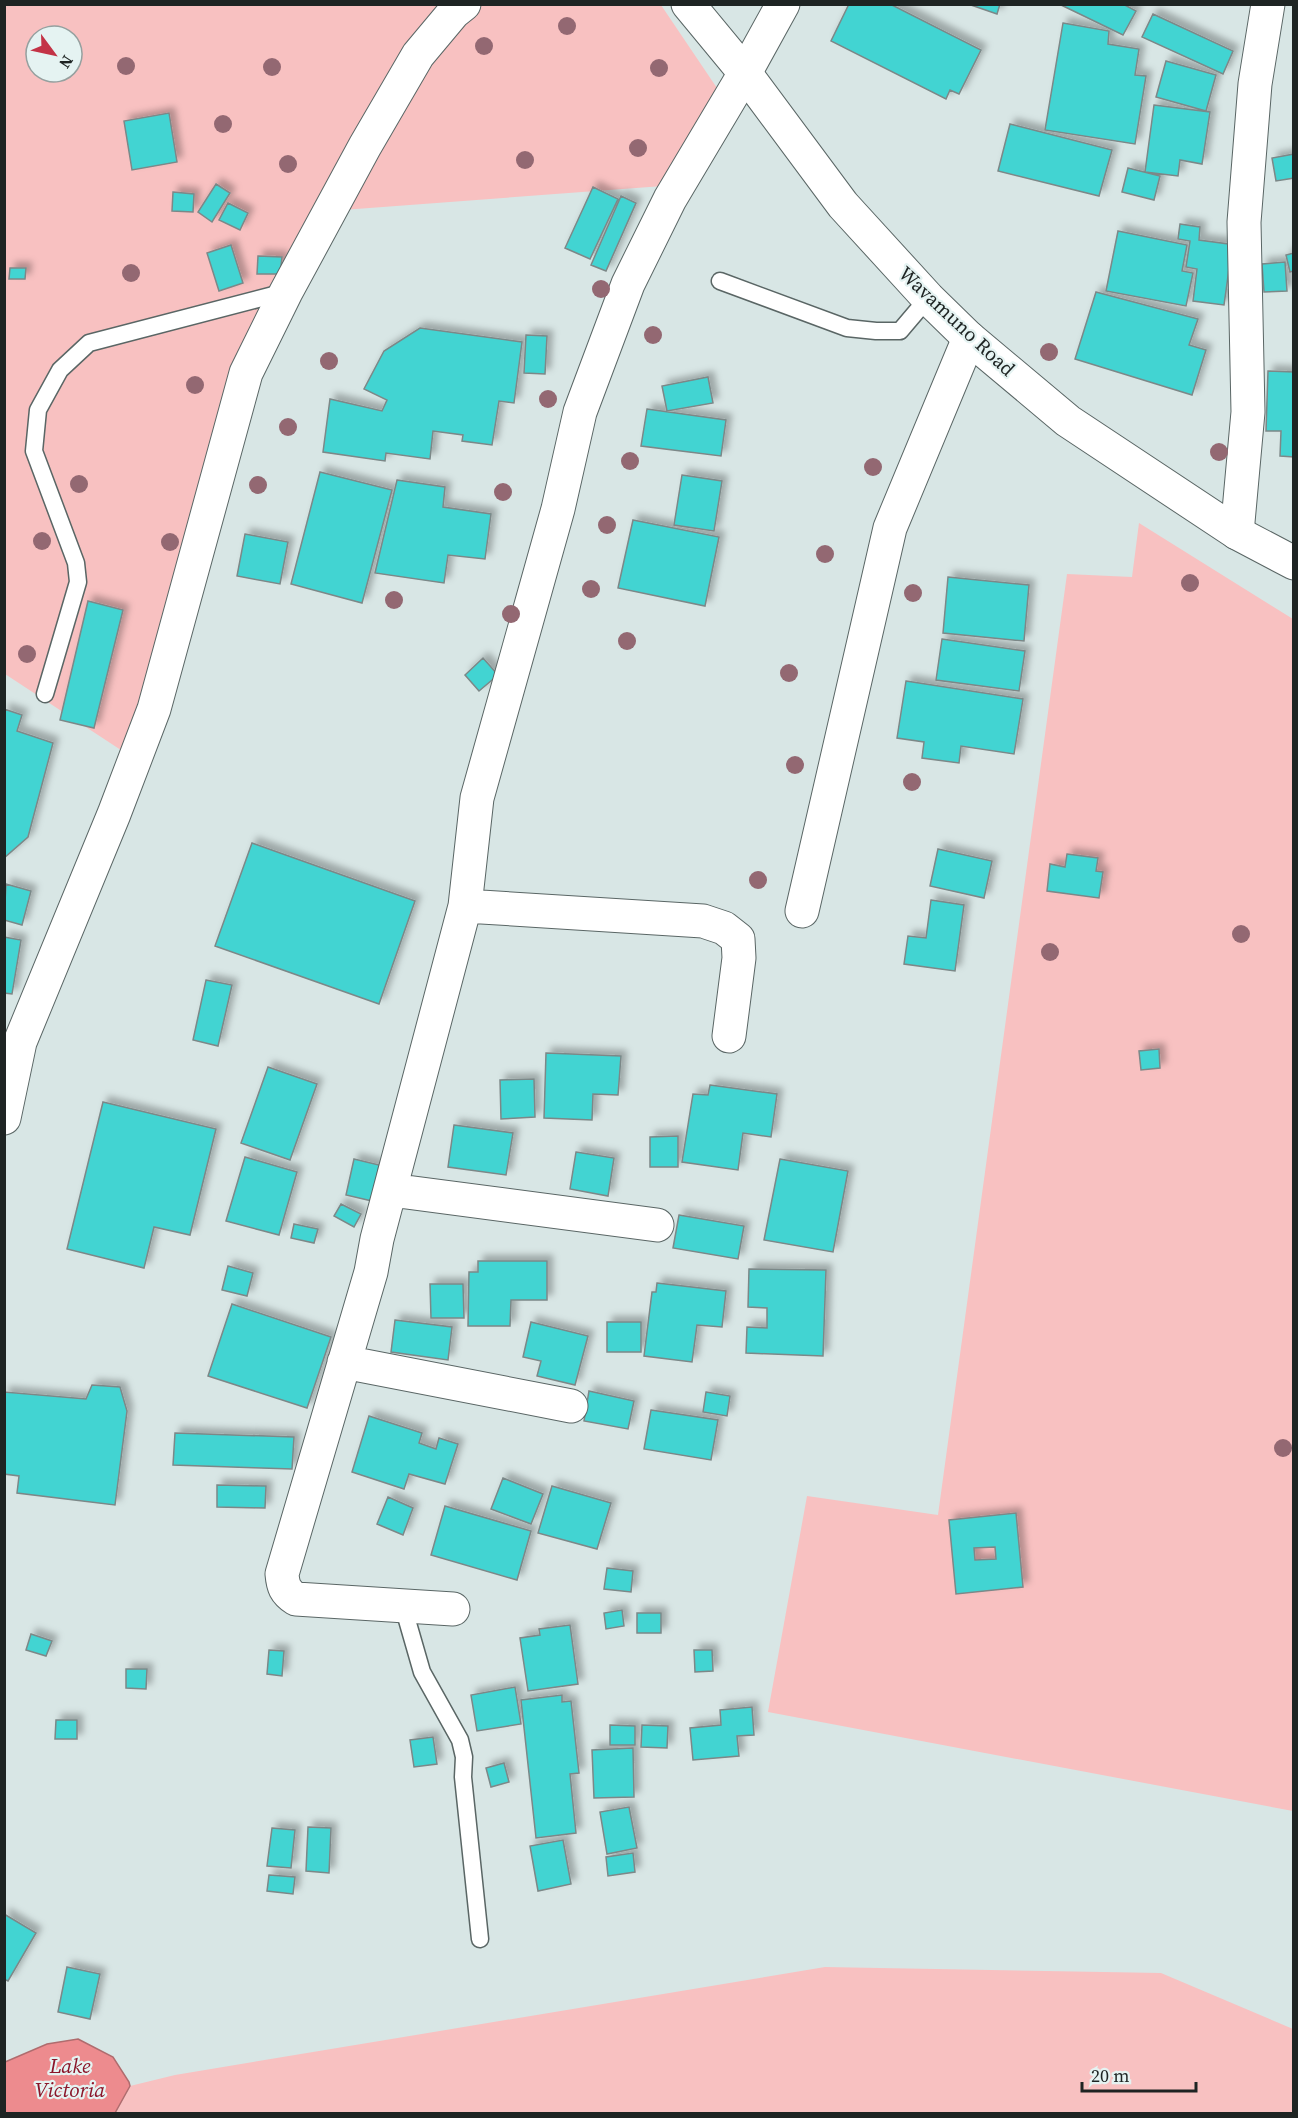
<svg xmlns="http://www.w3.org/2000/svg" width="1298" height="2118" font-family="'Source Serif 4',serif">
  <style>
    .green { fill: #f8c1c1; fill-rule: evenodd }
    .water { fill: #ed8b8e; stroke: #af6c6e; stroke-width: 1.5 }
    .building { fill: #42d4d2; stroke: #7c8888; stroke-width: 1.5; fill-rule: evenodd; filter: url(#shadow) }
    .lines { fill: none; stroke-linecap: round; stroke-linejoin: round }
    .service-casing { stroke: #5a6665; stroke-width: 19 }
    .minor-casing { stroke: #5a6665; stroke-width: 35 }
    .secondary-casing { stroke: #5a6665; stroke-width: 35 }
    .service { stroke: #fff; stroke-width: 16 }
    .minor { stroke: #fff; stroke-width: 33 }
    .secondary { stroke: #fff; stroke-width: 33 }
    .tree { fill: #936872 }
    .labels { text-anchor: middle; dominant-baseline: central; stroke-width: 4.5; stroke-linejoin: round; paint-order: stroke }
    .street-label { font-size: 20px; fill: #1e2423; stroke: #e5f3f2 }
    .water-label { font-size: 21px; font-style: italic; fill: #8a1529; stroke: #e5f3f2 }
  </style>
  <defs>
    <filter id="shadow"><feDropShadow dx="5.5" dy="-5.5" stdDeviation="3" flood-color="#0004"/></filter>
  </defs>
  <rect width="100%" height="100%" fill="#d8e6e5"/>
  <!-- green -->
  <path class="green" d="M4,5H661L719,91L663,186L316,212L127,754L5,674ZM36,36H72V72H36Z
    M1139,523L1293,619V1811L768,1712L807,1496L938,1515L1067,574L1132,577Z
    M825,1967L1161,1973L1293,2029V2113H115L130,2086L175,2075Z"/>
  <!-- water -->
  <path class="water" d="M78,2039L113,2057L129,2082L130,2086L115,2113H5V2062L47,2044Z"/>
  <!-- building -->
  <path class="building" d="M849,4H890L981,50L959,94L950,90L946,99L831,41Z
    M968,4H1000L997,14Z
    M1059,4H1123L1136,11L1123,35Z
    M1153,14L1233,51L1223,74L1142,37Z
    M1063,23L1109,31L1108,44L1139,49L1135,75L1146,76L1135,144L1045,130Z
    M1166,61L1216,75L1206,111L1156,97Z
    M1154,105L1210,112L1202,164L1180,160L1178,176L1145,172Z
    M169,113L177,162L132,170L124,121Z
    M1010,124L1112,150L1099,196L998,171Z
    M1294,154V178L1276,181L1272,158Z
    M1128,168L1160,176L1154,200L1122,192Z
    M216,184L230,193L212,222L198,212Z
    M593,187L618,199L590,259L565,248Z
    M173,192L194,194L193,212L172,211Z
    M621,196L636,203L606,271L591,265Z
    M228,203L248,213L240,230L219,220Z
    M1180,224L1200,227L1199,240L1236,245L1229,269L1224,305L1193,301L1197,269L1186,267L1190,241L1178,239Z
    M1118,231L1187,245L1182,271L1193,273L1186,306L1106,291Z
    M231,245L243,283L219,291L207,253Z
    M1294,253V271L1290,272L1286,255Z
    M258,256L282,257L280,274H257Z
    M1285,262L1287,291L1264,292L1262,264Z
    M10,268H26L25,279H9Z
    M1096,292L1198,319L1189,345L1206,350L1192,395L1075,359Z
    M420,328L522,342L514,403L499,401L492,445L462,441L463,435L433,431L430,459L386,453L385,461L323,452L330,399L382,411L387,400L364,389L384,351Z
    M526,335L547,336L545,374L524,373Z
    M1268,371L1294,372V457L1280,456L1281,431H1266Z
    M708,377L713,403L667,411L662,386Z
    M647,409L726,420L721,456L641,446Z
    M320,472L392,490L362,603L291,584Z
    M682,475L722,481L714,531L674,525Z
    M397,480L445,487L443,507L491,514L485,559L448,555L444,583L375,573Z
    M633,520L719,537L705,606L618,588Z
    M245,534L288,542L280,584L237,576Z
    M948,577L1029,585L1024,641L943,633Z
    M88,601L123,610L94,728L60,720Z
    M942,639L1025,651L1019,691L936,680Z
    M483,658L498,675L479,691L465,675Z
    M906,681L1023,699L1014,754L961,746L959,763L922,758L924,742L897,738Z
    M4,709L22,715L17,731L53,743L28,837L4,858Z
    M252,843L415,901L379,1004L215,946Z
    M938,849L992,861L984,898L930,886Z
    M1067,854L1098,858L1096,871L1103,872L1099,898L1047,891L1050,864L1065,867Z
    M6,884L31,891L22,925L4,920Z
    M931,900L964,905L955,971L904,964L908,936L926,938Z
    M4,937L21,940L12,994L4,993Z
    M206,980L232,985L218,1046L193,1040Z
    M1159,1049L1160,1068L1141,1070L1139,1051Z
    M546,1053L621,1056L618,1095L593,1094L592,1120L544,1118Z
    M268,1067L317,1084L290,1160L241,1143Z
    M534,1079L535,1117L501,1119L500,1080Z
    M710,1085L777,1094L771,1137L743,1133L738,1170L682,1162L693,1094L708,1095Z
    M103,1102L216,1129L190,1235L154,1227L144,1268L67,1249Z
    M454,1125L513,1133L506,1175L448,1167Z
    M678,1136V1167H650V1137Z
    M576,1152L614,1158L608,1196L570,1189Z
    M245,1157L297,1172L279,1235L226,1221Z
    M354,1159L379,1165L372,1201L346,1195Z
    M780,1159L848,1171L833,1252L764,1240Z
    M341,1204L361,1214L354,1227L334,1216Z
    M679,1215L744,1226L738,1259L673,1248Z
    M294,1224L318,1229L314,1243L291,1238Z
    M478,1261H547V1300H511L510,1326H468L469,1272H478Z
    M228,1266L253,1273L247,1296L222,1290Z
    M749,1269L826,1270L823,1356L746,1353L747,1327L767,1328V1308L748,1307Z
    M657,1283L726,1291L722,1327L697,1325L692,1362L644,1356L652,1292H656Z
    M430,1284H463L464,1318H431Z
    M232,1304L331,1337L307,1408L208,1376Z
    M395,1320L452,1327L448,1360L391,1352Z
    M531,1322L588,1336L575,1385L537,1376L541,1361L523,1357Z
    M607,1322H641V1352H607Z
    M92,1385L120,1387L127,1411L115,1505L17,1493L19,1476L4,1474V1392L86,1399Z
    M589,1391L634,1401L628,1429L584,1421Z
    M706,1392L730,1396L727,1416L703,1412Z
    M651,1410L718,1420L711,1460L644,1449Z
    M369,1416L422,1433L419,1443L436,1449L439,1438L458,1444L445,1484L409,1474L404,1489L352,1472Z
    M175,1433L294,1437L292,1469L173,1465Z
    M503,1478L543,1494L531,1524L491,1509Z
    M217,1485L266,1486L265,1508L217,1507Z
    M552,1486L611,1503L597,1549L538,1533Z
    M388,1497L413,1508L403,1535L377,1524Z
    M445,1506L531,1531L517,1580L431,1555Z
    M1016,1513L1023,1587L956,1594L949,1520ZM995,1547L996,1559L975,1560L974,1548Z
    M607,1568L633,1571L631,1592L604,1589Z
    M622,1610L624,1626L606,1629L604,1613Z
    M637,1613H661V1633H637Z
    M570,1625L578,1684L528,1691L520,1638L540,1635L539,1629Z
    M31,1634L52,1641L46,1656L26,1650Z
    M269,1650L284,1651L282,1676L267,1674Z
    M694,1650H712L713,1671L695,1672Z
    M126,1669H147L146,1689L126,1688Z
    M515,1687L521,1724L477,1731L471,1695Z
    M562,1695V1702L571,1701L579,1773L570,1774L576,1833L536,1838L521,1700Z
    M752,1707L754,1735L737,1736L739,1756L693,1760L690,1728L721,1725L720,1710Z
    M56,1720H77V1739H55Z
    M610,1725L635,1726V1745H610Z
    M642,1725L668,1726L667,1748L641,1747Z
    M433,1737L437,1764L414,1767L410,1740Z
    M633,1748L634,1797L594,1798L592,1750Z
    M504,1763L509,1782L491,1787L486,1768Z
    M629,1807L637,1848L607,1854L600,1812Z
    M308,1827L331,1828L329,1873L306,1871Z
    M272,1828L295,1830L291,1868L267,1866Z
    M563,1840L571,1884L538,1891L530,1846Z
    M633,1853L635,1872L608,1876L606,1857Z
    M269,1875L295,1877L293,1894L267,1891Z
    M4,1914L36,1933L8,1981L4,1979Z
    M67,1967L100,1974L90,2019L58,2012Z"/>
  <g class="lines">
    <!-- service casing -->
    <g class="service-casing">
      <path id="service" d="M720,281L847,328L876,331H900L928,298
        M45,694L78,582L76,563L34,451L38,410L60,370L89,343L285,292
        M403,1606L422,1672L460,1740L464,1757L463,1777L480,1939"/>
    </g>
    <!-- minor casing -->
    <g class="minor-casing">
      <path id="minor" d="M1237,533L1248,412L1244,222L1255,84L1268,4
        M465,906L703,921L724,928L738,939L739,958L729,1036
        M802,911L890,528L969,338
        M4,1118L20,1042L114,814L154,709L246,373L286,292L365,146L418,55L454,12L464,4
        M391,1190L657,1225
        M344,1362L571,1406
        M453,1609L296,1599C285,1592 283,1586 282,1574L371,1272L377,1239L465,906L477,798L558,509L580,412L628,284L670,199L745,73L783,4"/>
    </g>
    <!-- secondary casing -->
    <g class="secondary-casing">
      <path id="secondary" d="M688,4L745,73L843,205L928,298L969,338L1068,421L1237,533L1294,563"/>
    </g>
    <!-- service -->
    <use href="#service" class="service"/>
    <!-- minor -->
    <use href="#minor" class="minor"/>
    <!-- secondary -->
    <use href="#secondary" class="secondary"/>
  </g>
  <!-- trees -->
  <g class="tree">
    <circle cx="567" cy="26" r="9"/>
    <circle cx="484" cy="46" r="9"/>
    <circle cx="126" cy="66" r="9"/>
    <circle cx="272" cy="67" r="9"/>
    <circle cx="659" cy="68" r="9"/>
    <circle cx="223" cy="124" r="9"/>
    <circle cx="638" cy="148" r="9"/>
    <circle cx="525" cy="160" r="9"/>
    <circle cx="288" cy="164" r="9"/>
    <circle cx="131" cy="273" r="9"/>
    <circle cx="601" cy="289" r="9"/>
    <circle cx="653" cy="335" r="9"/>
    <circle cx="1049" cy="352" r="9"/>
    <circle cx="329" cy="361" r="9"/>
    <circle cx="195" cy="385" r="9"/>
    <circle cx="548" cy="399" r="9"/>
    <circle cx="288" cy="427" r="9"/>
    <circle cx="1219" cy="452" r="9"/>
    <circle cx="630" cy="461" r="9"/>
    <circle cx="873" cy="467" r="9"/>
    <circle cx="79" cy="484" r="9"/>
    <circle cx="258" cy="485" r="9"/>
    <circle cx="503" cy="492" r="9"/>
    <circle cx="607" cy="525" r="9"/>
    <circle cx="42" cy="541" r="9"/>
    <circle cx="170" cy="542" r="9"/>
    <circle cx="825" cy="554" r="9"/>
    <circle cx="1190" cy="583" r="9"/>
    <circle cx="591" cy="589" r="9"/>
    <circle cx="913" cy="593" r="9"/>
    <circle cx="394" cy="600" r="9"/>
    <circle cx="511" cy="614" r="9"/>
    <circle cx="627" cy="641" r="9"/>
    <circle cx="27" cy="654" r="9"/>
    <circle cx="789" cy="673" r="9"/>
    <circle cx="795" cy="765" r="9"/>
    <circle cx="912" cy="782" r="9"/>
    <circle cx="758" cy="880" r="9"/>
    <circle cx="1241" cy="934" r="9"/>
    <circle cx="1050" cy="952" r="9"/>
    <circle cx="1283" cy="1448" r="9"/>
  </g>
  <g class="labels">
    <!-- street labels -->
    <g class="street-label">
      <text transform="translate(957 321) rotate(43)">Wavamuno Road</text>
    </g>
    <!-- water labels -->
    <g class="water-label">
      <text x="70" y="2065">Lake<tspan x="70" dy="24">Victoria</tspan></text>
    </g>
  </g>
  <!-- border -->
  <rect width="1298" height="2118" fill="none" stroke="#1e2423" stroke-width="12"/>
  <!-- north arrow -->
  <g transform="translate(54 54) rotate(123)"><circle r="28" fill="#e5f3f2" stroke="#95a09f" stroke-width="1.5"/>
  <path d="M0-4.5L10 22L0 15L-10 22Z" fill="#c33346"/>
  <text y="-9" font-size="16" font-weight="bold" text-anchor="middle" fill="#1e2423">N</text>
  </g>
  <!-- scale -->
  <path d="M1082 2082v9h114v-9" fill="none" stroke="#1e2423" stroke-width="3"/>
  <text x="1091" y="2082" font-size="18" fill="#1e2423" stroke="#e5f3f2" stroke-width="4.5" paint-order="stroke">20 m</text>
</svg>
